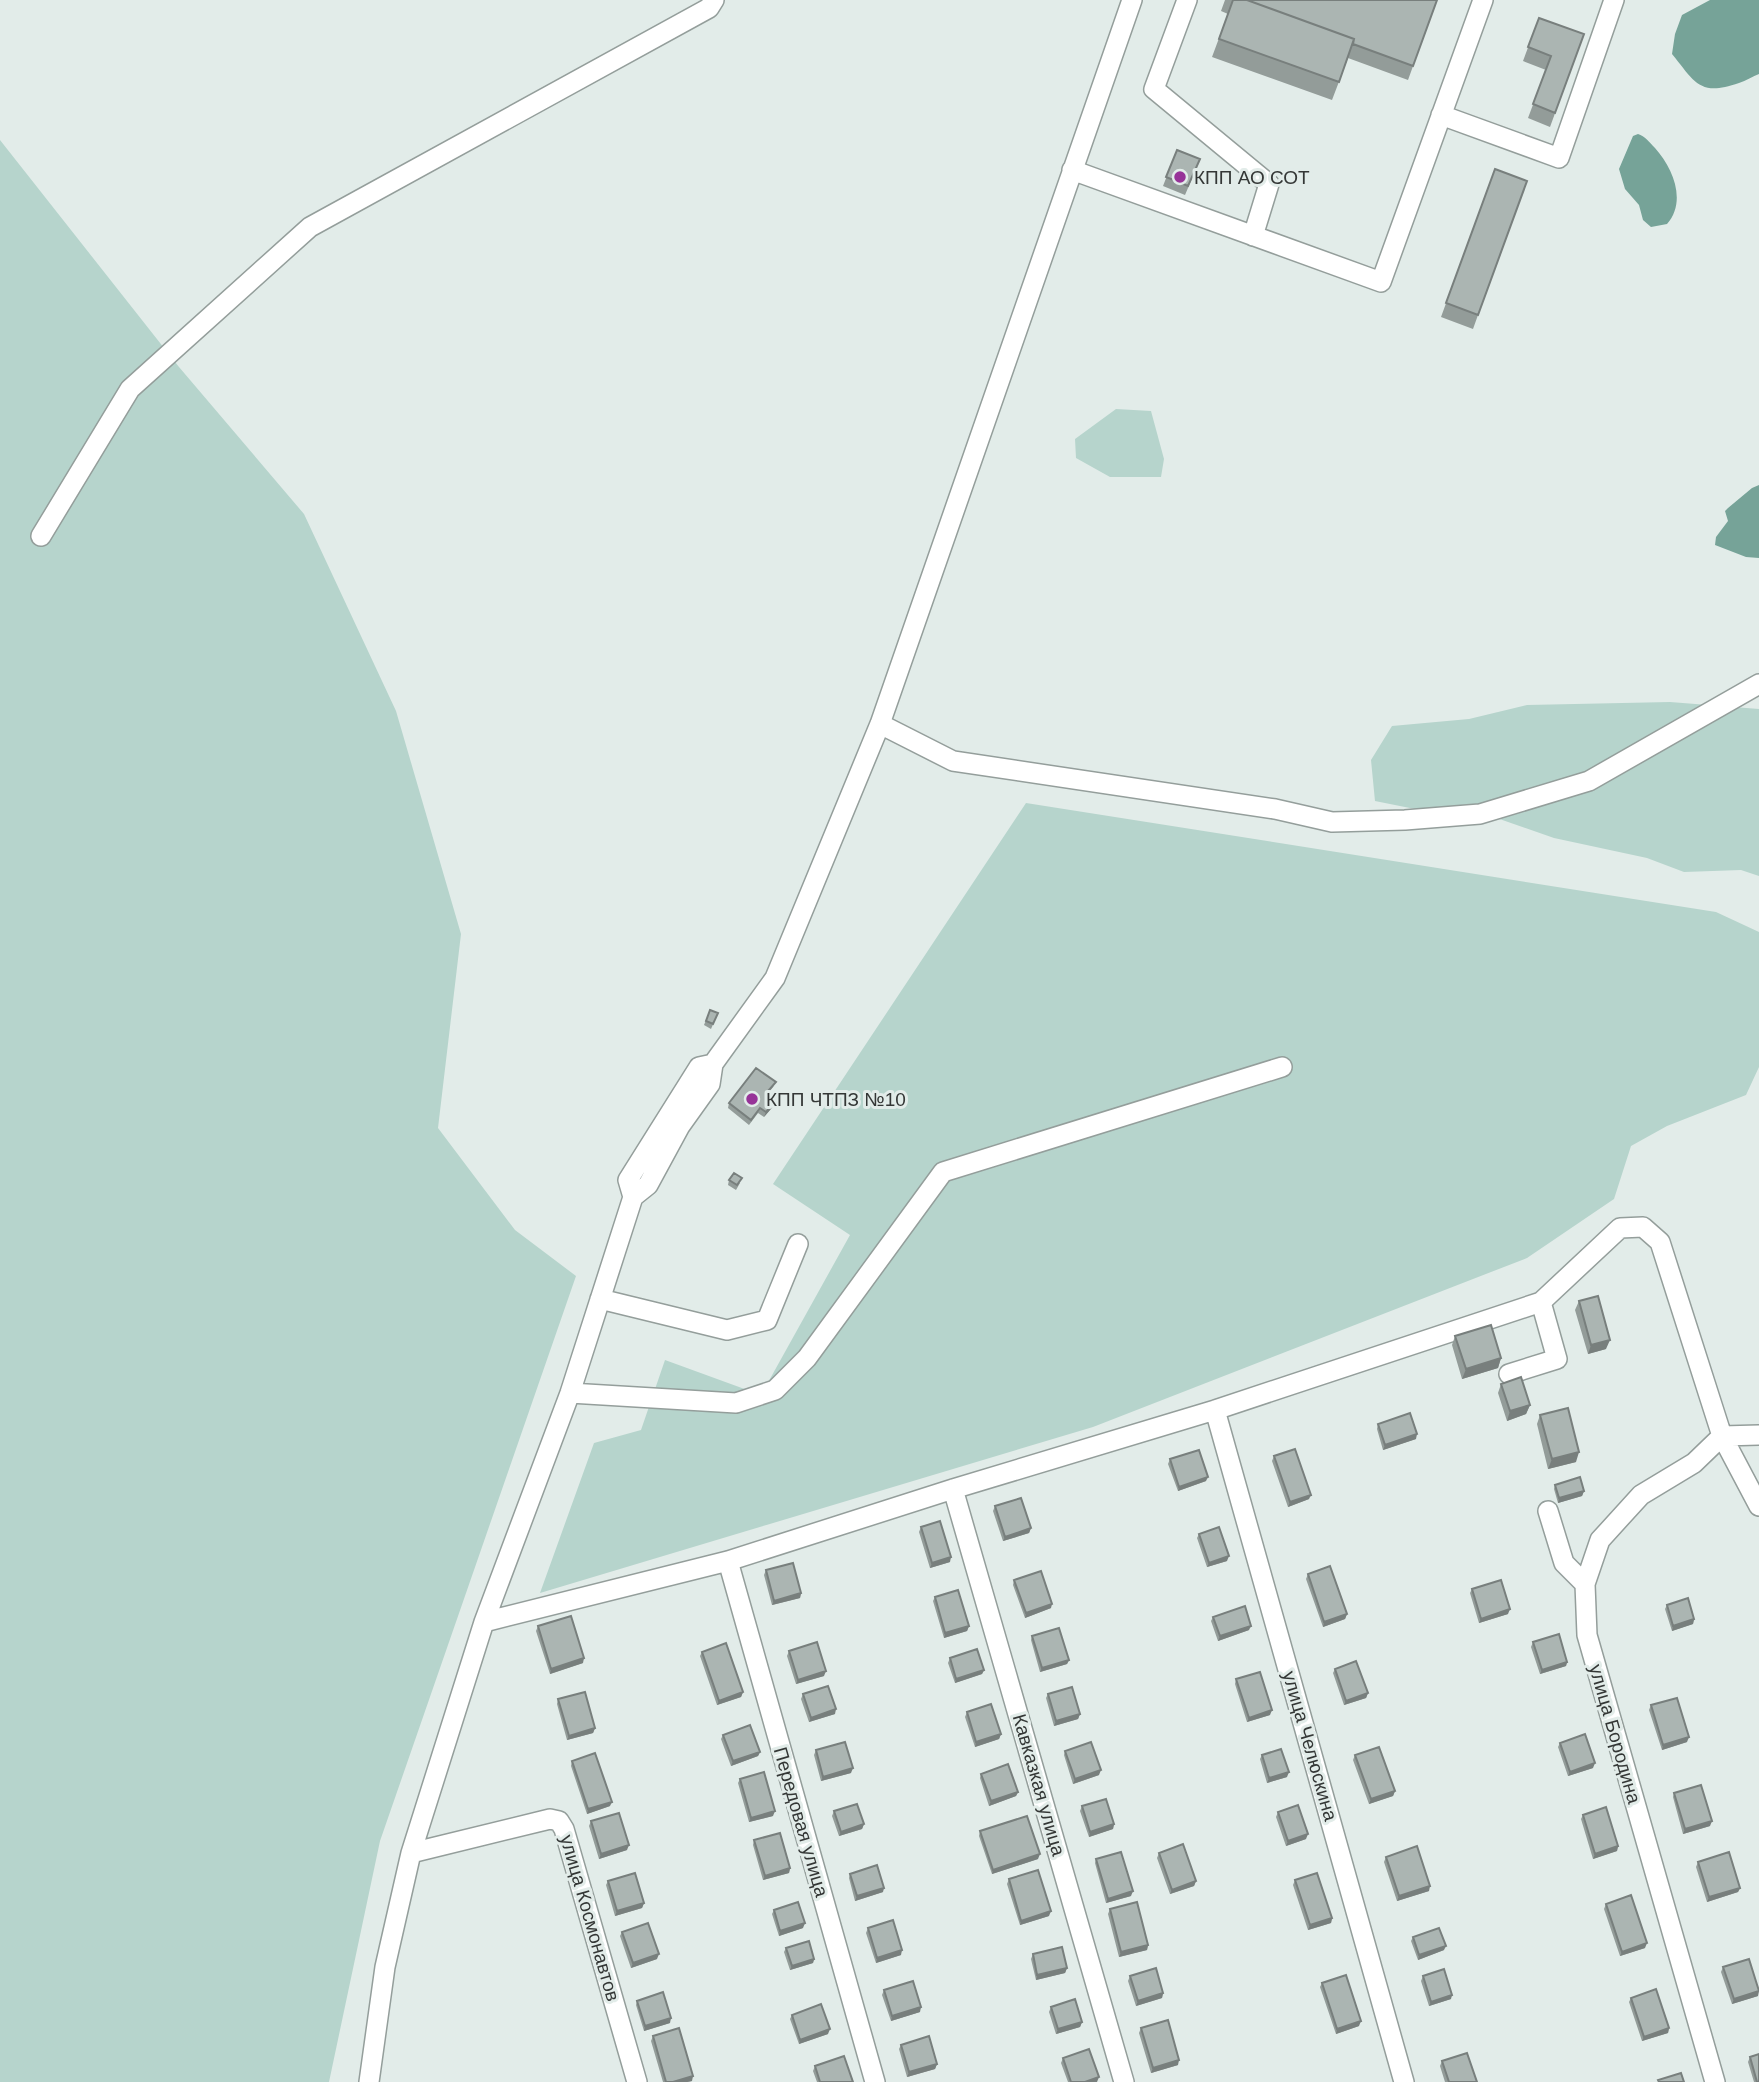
<svg xmlns="http://www.w3.org/2000/svg" width="1759" height="2082" font-family="Helvetica,sans-serif">
  <style>
    .green { fill: #b6d4cc }
    .water { fill: #76a398 }
    .lines { fill: none; stroke-linecap: round; stroke-linejoin: round }
    .minor-casing { stroke: #949e9b; stroke-width: 22 }
    .minor { stroke: #fff; stroke-width: 19 }
    .wall { fill: #939c99 }
    .shaded-wall { fill: #787f7d }
    .building { fill: #abb5b2; stroke: #787f7d; stroke-width: 2 }
    .poi-dot { fill: #973398; stroke: #e2ece9; stroke-width: 2.5 }
    .labels { text-anchor: middle; dominant-baseline: central; stroke-width: 6; stroke-linejoin: round; paint-order: stroke }
    .poi-label { font-size: 19px; fill: #343736; stroke: #e2ece9; text-anchor: start }
    .street-label { font-size: 19px; fill: #343736; stroke: #e2ece9 }
  </style>
  <rect width="100%" height="100%" fill="#e2ece9"/>
  <!-- green -->
  <path class="green" d="M0,140L179,367L304,514L396,711L461,934L438,1128L515,1230L576,1276L380,1841L329,2082H0Z
    M1116,409L1151,411L1164,459L1161,477H1110L1076,458L1075,439Z
    M1670,702L1759,709V876L1741,870L1684,872L1647,858L1554,838L1488,815L1435,813L1375,801L1371,760L1392,726L1469,719L1527,705Z
    M1026,803L1716,912L1759,932V1067L1746,1095L1667,1126L1631,1146L1614,1199L1527,1258L1093,1427L540,1593L594,1443L641,1430L665,1360L761,1395L850,1235L773,1184Z"/>
  <!-- water -->
  <path class="water" d="M1710,0H1759V74C1753,76 1746,81 1739,83C1699,97 1695,82 1672,54L1675,34L1682,15Z
    M1638,134C1645,136 1649,142 1655,148C1673,168 1687,201 1667,224L1651,227L1643,220L1639,205L1625,189L1619,169L1633,136Z
    M1759,485V558L1746,557L1715,545L1716,537L1728,521L1725,511L1728,508L1752,488Z"/>
  <g class="lines">
    <!-- minor casing -->
    <g class="minor-casing">
      <path id="minor" d="M1187,0L1154,89L1269,184L1253,236
        M1441,115L1559,158L1614,0
        M1072,170L1381,282L1483,0
        M41,536L130,389L310,227L709,8L714,0
        M880,724L953,761L1275,809L1332,822L1405,820L1480,814L1589,781L1759,684
        M713,1064L775,978L880,724L1132,0
        M713,1064L710,1084L680,1126L648,1185L633,1197L628,1180L699,1067Z
        M600,1299L727,1330L767,1320L798,1244
        M1509,1374L1557,1359L1541,1302
        M570,1393L736,1403L775,1390L807,1358L943,1172L1282,1067
        M1215,1410L1404,2082
        M953,1489L1124,2082
        M1548,1511L1564,1563L1585,1584
        M728,1561L875,2082
        M484,1622L728,1561L953,1489L1215,1410L1541,1302L1620,1228L1643,1227L1660,1242L1722,1436L1759,1435
        M411,1853L550,1819L559,1821L564,1829L637,2082
        M369,2082L385,1967L411,1853L484,1622L570,1393L633,1197
        M1715,2082L1587,1635L1585,1584L1600,1540L1641,1495L1694,1463L1722,1436L1759,1506"/>
    </g>
    <!-- minor -->
    <use href="#minor" class="minor"/>
  </g>
  <!-- wall -->
  <path class="wall" d="M1225,0H1437L1408,80L1348,58L1332,100L1212,57L1228,14L1221,11Z
    M1539,18L1584,34L1550,127L1528,118L1546,70L1523,61Z
    M1177,150L1196,169L1185,195L1163,186Z
    M1495,169L1478,315L1473,329L1441,317Z
    M710,1010L718,1013L711,1029L704,1025Z
    M774,1086L769,1092L776,1103L764,1117L758,1113L749,1125L728,1108L729,1103Z
    M729,1180L740,1183L736,1190L728,1185Z
    M1579,1301L1606,1349L1588,1354L1575,1310Z
    M1455,1336L1501,1358L1498,1368L1462,1379L1452,1345Z
    M1501,1384L1530,1405L1526,1414L1507,1421L1498,1393Z
    M1540,1415L1576,1462L1548,1469L1537,1424Z
    M1378,1424L1416,1439L1383,1450L1377,1429Z
    M1274,1456L1309,1499L1288,1507L1272,1461Z
    M1170,1459L1206,1481L1178,1491L1168,1464Z
    M1555,1485L1584,1491L1582,1496L1558,1503L1554,1489Z
    M995,1506L1031,1528L1029,1533L1003,1541L993,1511Z
    M921,1527L950,1562L930,1568L919,1532Z
    M1199,1534L1227,1561L1207,1567L1197,1538Z
    M766,1570L801,1593L800,1598L772,1605L764,1575Z
    M1308,1574L1347,1614L1345,1619L1323,1627L1306,1579Z
    M1014,1580L1051,1608L1025,1618L1013,1585Z
    M1472,1589L1508,1614L1479,1623L1470,1593Z
    M935,1597L969,1626L967,1631L944,1638L933,1601Z
    M1667,1605L1694,1619L1693,1624L1672,1631L1665,1609Z
    M1213,1617L1249,1630L1218,1641L1211,1621Z
    M538,1626L583,1663L550,1674L536,1631Z
    M1032,1636L1069,1660L1067,1664L1040,1672L1031,1640Z
    M1533,1642L1567,1662L1566,1666L1540,1674L1531,1647Z
    M789,1651L824,1676L796,1684L787,1656Z
    M702,1652L743,1692L741,1697L717,1705L700,1656Z
    M950,1658L984,1670L982,1674L955,1683L948,1663Z
    M1335,1669L1368,1693L1366,1698L1344,1705L1333,1673Z
    M1236,1679L1270,1715L1247,1722L1235,1684Z
    M803,1694L835,1714L809,1722L801,1699Z
    M1048,1694L1080,1714L1078,1719L1054,1726L1046,1698Z
    M558,1699L595,1728L593,1733L567,1740L557,1704Z
    M1651,1705L1687,1742L1662,1750L1649,1710Z
    M967,1712L1001,1734L999,1739L975,1747L965,1717Z
    M723,1735L760,1752L758,1756L731,1766L721,1739Z
    M1560,1743L1593,1768L1568,1776L1558,1747Z
    M816,1750L851,1773L821,1781L814,1755Z
    M1065,1751L1099,1775L1073,1784L1064,1755Z
    M1262,1755L1287,1777L1267,1783L1260,1759Z
    M1355,1755L1395,1791L1393,1796L1369,1804L1353,1760Z
    M572,1761L610,1806L587,1814L571,1766Z
    M981,1774L1018,1792L1016,1796L989,1806L980,1778Z
    M740,1779L773,1816L749,1822L738,1783Z
    M1674,1793L1710,1826L1683,1834L1673,1797Z
    M1082,1806L1114,1824L1113,1829L1089,1837L1080,1811Z
    M834,1811L864,1824L862,1829L839,1836L832,1816Z
    M1278,1812L1306,1839L1286,1846L1276,1817Z
    M1583,1815L1618,1846L1617,1851L1593,1859L1581,1819Z
    M591,1821L627,1850L599,1859L589,1826Z
    M980,1831L1038,1859L992,1874L979,1836Z
    M754,1840L790,1868L789,1873L763,1880L753,1845Z
    M1159,1853L1196,1881L1194,1886L1170,1894L1157,1858Z
    M1386,1857L1429,1891L1397,1901L1384,1862Z
    M1096,1859L1131,1896L1106,1903L1095,1863Z
    M1698,1862L1740,1888L1738,1892L1707,1902L1696,1867Z
    M850,1874L883,1892L855,1901L849,1878Z
    M1009,1879L1049,1916L1020,1925L1007,1884Z
    M1295,1880L1332,1918L1331,1923L1308,1930L1293,1885Z
    M608,1881L644,1903L642,1908L615,1916L606,1885Z
    M1606,1904L1645,1948L1620,1956L1604,1909Z
    M1110,1909L1148,1945L1147,1950L1119,1957L1108,1914Z
    M774,1910L803,1928L779,1936L772,1914Z
    M868,1928L901,1955L876,1963L866,1933Z
    M622,1932L657,1959L631,1968L620,1936Z
    M1413,1937L1444,1950L1418,1960L1411,1941Z
    M786,1948L814,1959L813,1963L790,1970L784,1952Z
    M1033,1954L1067,1968L1065,1973L1036,1980L1031,1959Z
    M1723,1967L1758,1996L1732,2004L1721,1972Z
    M1130,1976L1163,1993L1162,1998L1136,2006L1128,1981Z
    M1423,1976L1451,1999L1429,2006L1421,1981Z
    M1322,1983L1359,2026L1336,2034L1320,1987Z
    M884,1990L920,2012L891,2021L882,1995Z
    M1631,1998L1669,2028L1668,2033L1642,2041L1629,2002Z
    M637,2001L670,2023L644,2031L636,2005Z
    M1051,2007L1082,2022L1080,2027L1056,2034L1049,2012Z
    M792,2015L828,2034L799,2044L790,2019Z
    M1141,2028L1178,2065L1151,2073L1139,2033Z
    M653,2036L692,2081L687,2082H663L651,2041Z
    M901,2045L937,2064L935,2069L907,2077L899,2049Z
    M1750,2057L1759,2082H1754L1748,2062Z
    M1063,2058L1097,2082H1068L1061,2063Z
    M1442,2061L1477,2082H1445L1440,2066Z
    M815,2066L853,2082H817L813,2071Z"/>
  <!-- shaded-wall -->
  <path class="shaded-wall" d="M777,1098L776,1103L764,1117L766,1112Z
    M1610,1340L1606,1349L1588,1354L1591,1345Z
    M1501,1358L1498,1368L1462,1379L1466,1369Z
    M1530,1405L1526,1414L1507,1421L1510,1411Z
    M1417,1434L1416,1439L1383,1450L1385,1445Z
    M1579,1452L1576,1462L1548,1469L1552,1459Z
    M1208,1477L1206,1481L1178,1491L1179,1487Z
    M1584,1491L1582,1496L1558,1503L1559,1498Z
    M1311,1495L1309,1499L1288,1507L1290,1502Z
    M1031,1528L1029,1533L1003,1541L1005,1537Z
    M1229,1556L1227,1561L1207,1567L1209,1563Z
    M951,1557L950,1562L930,1568L932,1563Z
    M801,1593L800,1598L772,1605L774,1601Z
    M1052,1604L1051,1608L1025,1618L1026,1613Z
    M1510,1609L1508,1614L1479,1623L1481,1619Z
    M1347,1614L1345,1619L1323,1627L1324,1622Z
    M1694,1619L1693,1624L1672,1631L1673,1626Z
    M969,1626L967,1631L944,1638L945,1633Z
    M1251,1626L1249,1630L1218,1641L1220,1636Z
    M584,1658L583,1663L550,1674L551,1669Z
    M1069,1660L1067,1664L1040,1672L1042,1668Z
    M1567,1662L1566,1666L1540,1674L1542,1670Z
    M984,1670L982,1674L955,1683L956,1679Z
    M826,1671L824,1676L796,1684L798,1680Z
    M743,1692L741,1697L717,1705L719,1701Z
    M1368,1693L1366,1698L1344,1705L1346,1701Z
    M836,1709L835,1714L809,1722L811,1718Z
    M1272,1710L1270,1715L1247,1722L1249,1718Z
    M1080,1714L1078,1719L1054,1726L1056,1721Z
    M595,1728L593,1733L567,1740L569,1736Z
    M1001,1734L999,1739L975,1747L976,1742Z
    M1689,1737L1687,1742L1662,1750L1663,1745Z
    M760,1752L758,1756L731,1766L733,1761Z
    M1595,1763L1593,1768L1568,1776L1570,1772Z
    M853,1768L851,1773L821,1781L823,1777Z
    M1101,1770L1099,1775L1073,1784L1075,1779Z
    M1289,1772L1287,1777L1267,1783L1269,1778Z
    M1395,1791L1393,1796L1369,1804L1371,1799Z
    M1018,1792L1016,1796L989,1806L991,1801Z
    M612,1802L610,1806L587,1814L588,1809Z
    M775,1811L773,1816L749,1822L751,1818Z
    M1712,1821L1710,1826L1683,1834L1685,1829Z
    M864,1824L862,1829L839,1836L841,1832Z
    M1114,1824L1113,1829L1089,1837L1090,1832Z
    M1308,1834L1306,1839L1286,1846L1288,1841Z
    M629,1845L627,1850L599,1859L601,1854Z
    M1618,1846L1617,1851L1593,1859L1595,1854Z
    M1040,1854L1038,1859L992,1874L993,1870Z
    M790,1868L789,1873L763,1880L765,1876Z
    M1196,1881L1194,1886L1170,1894L1172,1890Z
    M1430,1886L1429,1891L1397,1901L1399,1896Z
    M884,1888L883,1892L855,1901L857,1896Z
    M1740,1888L1738,1892L1707,1902L1709,1897Z
    M1133,1891L1131,1896L1106,1903L1108,1899Z
    M644,1903L642,1908L615,1916L617,1911Z
    M1051,1911L1049,1916L1020,1925L1021,1921Z
    M1332,1918L1331,1923L1308,1930L1310,1925Z
    M805,1923L803,1928L779,1936L780,1931Z
    M1647,1943L1645,1948L1620,1956L1622,1952Z
    M1148,1945L1147,1950L1119,1957L1121,1952Z
    M1446,1946L1444,1950L1418,1960L1419,1955Z
    M902,1950L901,1955L876,1963L877,1958Z
    M659,1954L657,1959L631,1968L633,1963Z
    M814,1959L813,1963L790,1970L792,1966Z
    M1067,1968L1065,1973L1036,1980L1037,1975Z
    M1759,1991L1758,1996L1732,2004L1734,1999Z
    M1163,1993L1162,1998L1136,2006L1138,2001Z
    M1452,1995L1451,1999L1429,2006L1431,2002Z
    M921,2007L920,2012L891,2021L892,2016Z
    M671,2018L670,2023L644,2031L645,2026Z
    M1361,2021L1359,2026L1336,2034L1337,2029Z
    M1082,2022L1080,2027L1056,2034L1058,2029Z
    M1669,2028L1668,2033L1642,2041L1644,2037Z
    M830,2029L828,2034L799,2044L800,2040Z
    M1179,2060L1178,2065L1151,2073L1153,2068Z
    M937,2064L935,2069L907,2077L909,2072Z
    M693,2076L692,2081L687,2082H673Z
    M1099,2077L1097,2082H1085Z"/>
  <!-- building -->
  <path class="building" d="M1233,0H1247L1354,39L1339,82L1219,39Z
    M1247,0H1437L1413,66L1353,44L1354,39Z
    M1539,18L1584,34L1555,113L1533,104L1551,56L1528,47Z
    M1177,150L1200,159L1188,186L1166,177Z
    M1495,169L1527,181L1478,315L1446,303Z
    M710,1010L718,1013L713,1024L706,1021Z
    M756,1068L776,1082L768,1091L777,1098L766,1112L760,1108L751,1120L729,1103Z
    M734,1173L742,1178L737,1185L729,1180Z
    M1598,1296L1610,1340L1591,1345L1579,1301Z
    M1491,1325L1501,1358L1466,1369L1455,1336Z
    M1521,1377L1530,1405L1510,1411L1501,1384Z
    M1568,1408L1579,1452L1552,1459L1540,1415Z
    M1410,1413L1417,1434L1385,1445L1378,1424Z
    M1295,1449L1311,1495L1290,1502L1274,1456Z
    M1199,1450L1208,1477L1179,1487L1170,1459Z
    M1580,1477L1584,1491L1559,1498L1555,1485Z
    M1021,1498L1031,1528L1005,1537L995,1506Z
    M940,1521L951,1557L932,1563L921,1527Z
    M1219,1527L1229,1556L1209,1563L1199,1534Z
    M793,1563L801,1593L774,1601L766,1570Z
    M1330,1566L1347,1614L1324,1622L1308,1574Z
    M1041,1571L1052,1604L1026,1613L1014,1580Z
    M1501,1580L1510,1609L1481,1619L1472,1589Z
    M958,1590L969,1626L945,1633L935,1597Z
    M1688,1598L1694,1619L1673,1626L1667,1605Z
    M1245,1606L1251,1626L1220,1636L1213,1617Z
    M571,1616L584,1658L551,1669L538,1626Z
    M1059,1628L1069,1660L1042,1668L1032,1636Z
    M1559,1634L1567,1662L1542,1670L1533,1642Z
    M817,1642L826,1671L798,1680L789,1651Z
    M726,1643L743,1692L719,1701L702,1652Z
    M977,1649L984,1670L956,1679L950,1658Z
    M1356,1661L1368,1693L1346,1701L1335,1669Z
    M1260,1672L1272,1710L1249,1718L1236,1679Z
    M828,1686L836,1709L811,1718L803,1694Z
    M1072,1687L1080,1714L1056,1721L1048,1694Z
    M585,1692L595,1728L569,1736L558,1699Z
    M1677,1698L1689,1737L1663,1745L1651,1705Z
    M991,1704L1001,1734L976,1742L967,1712Z
    M750,1725L760,1752L733,1761L723,1735Z
    M1585,1734L1595,1763L1570,1772L1560,1743Z
    M845,1742L853,1768L823,1777L816,1750Z
    M1091,1742L1101,1770L1075,1779L1065,1751Z
    M1379,1747L1395,1791L1371,1799L1355,1755Z
    M1281,1749L1289,1772L1269,1778L1262,1755Z
    M595,1753L612,1802L588,1809L572,1761Z
    M1008,1764L1018,1792L991,1801L981,1774Z
    M764,1772L775,1811L751,1818L740,1779Z
    M1701,1785L1712,1821L1685,1829L1674,1793Z
    M1106,1799L1114,1824L1090,1832L1082,1806Z
    M857,1804L864,1824L841,1832L834,1811Z
    M1298,1805L1308,1834L1288,1841L1278,1812Z
    M1606,1807L1618,1846L1595,1854L1583,1815Z
    M619,1813L629,1845L601,1854L591,1821Z
    M1027,1816L1040,1854L993,1870L980,1831Z
    M780,1833L790,1868L765,1876L754,1840Z
    M1183,1844L1196,1881L1172,1890L1159,1853Z
    M1417,1846L1430,1886L1399,1896L1386,1857Z
    M1121,1852L1133,1891L1108,1899L1096,1859Z
    M1729,1852L1740,1888L1709,1897L1698,1862Z
    M877,1865L884,1888L857,1896L850,1874Z
    M1038,1870L1051,1911L1021,1921L1009,1879Z
    M635,1873L644,1903L617,1911L608,1881Z
    M1317,1873L1332,1918L1310,1925L1295,1880Z
    M1631,1895L1647,1943L1622,1952L1606,1904Z
    M798,1902L805,1923L780,1931L774,1910Z
    M1137,1902L1148,1945L1121,1952L1110,1909Z
    M893,1920L902,1950L877,1958L868,1928Z
    M648,1923L659,1954L633,1963L622,1932Z
    M1439,1928L1446,1946L1419,1955L1413,1937Z
    M809,1941L814,1959L792,1966L786,1948Z
    M1062,1947L1067,1968L1037,1975L1033,1954Z
    M1749,1959L1759,1991L1734,1999L1723,1967Z
    M1156,1968L1163,1993L1138,2001L1130,1976Z
    M1444,1969L1452,1995L1431,2002L1423,1976Z
    M1346,1975L1361,2021L1337,2029L1322,1983Z
    M913,1981L921,2007L892,2016L884,1990Z
    M1656,1989L1669,2028L1644,2037L1631,1998Z
    M663,1992L671,2018L645,2026L637,2001Z
    M1075,1999L1082,2022L1058,2029L1051,2007Z
    M821,2004L830,2029L800,2040L792,2015Z
    M1168,2020L1179,2060L1153,2068L1141,2028Z
    M679,2028L693,2076L673,2082H666L653,2036Z
    M929,2036L937,2064L909,2072L901,2045Z
    M1089,2049L1099,2077L1085,2082H1071L1063,2058Z
    M1467,2053L1477,2082H1449L1442,2061Z
    M1759,2054V2082H1757L1750,2057Z
    M844,2056L853,2082H820L815,2066Z
    M1681,2073L1684,2082H1659L1658,2080Z"/>
  <!-- markers -->
  <g class="poi-dot">
    <circle cx="1180" cy="177" r="7"/>
    <circle cx="752" cy="1099" r="7"/>
  </g>
  <g class="labels">
    <!-- poi labels -->
    <g class="poi-label">
      <text x="1194" y="177">КПП АО СОТ</text>
      <text x="766" y="1099">КПП ЧТПЗ №10</text>
    </g>
    <!-- street labels -->
    <g class="street-label">
      <text transform="translate(1615 1734) rotate(74)">улица Бородина</text>
      <text transform="translate(1310 1746) rotate(74)">улица Челюскина</text>
      <text transform="translate(1039 1785) rotate(74)">Кавказкая улица</text>
      <text transform="translate(801 1822) rotate(74)">Передовая улица</text>
      <text transform="translate(590 1918) rotate(74)">улица Космонавтов</text>
    </g>
  </g>
</svg>
